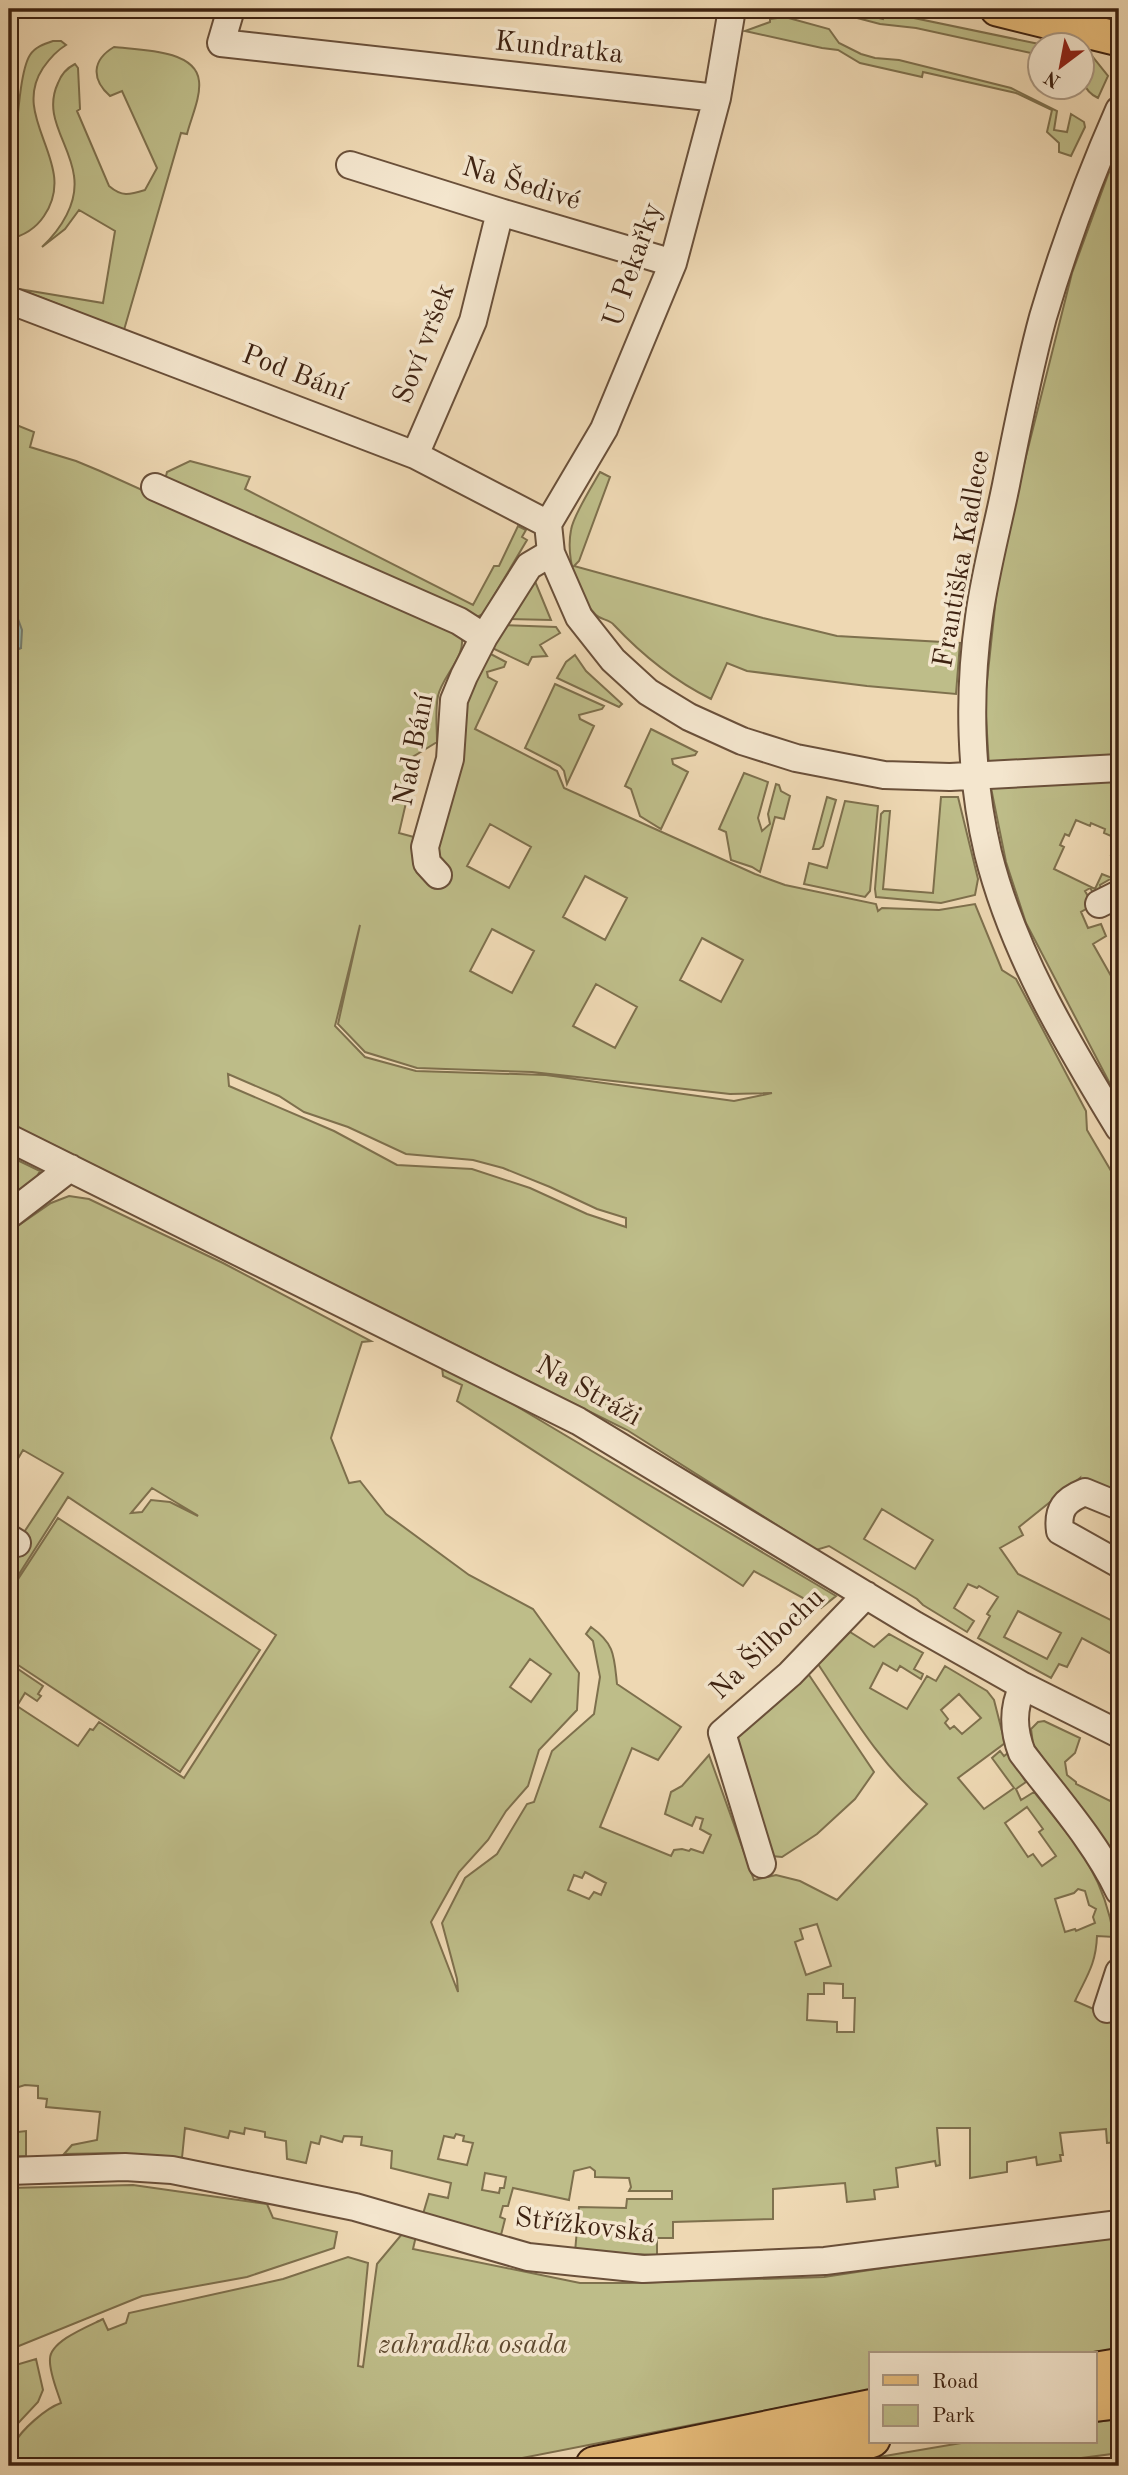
<svg xmlns="http://www.w3.org/2000/svg" width="1128" height="2475" font-family="'Old Standard TT',serif">
  <style>
    .green { fill: #bebd89; stroke: #7e704d; stroke-width: 2; fill-rule: evenodd }
    .water { fill: #99baad; stroke: #757d6f; stroke-width: 2 }
    .lines { fill: none; stroke-linecap: round; stroke-linejoin: round }
    .minor-casing { stroke: #6a503a; stroke-width: 30 }
    .major-casing { stroke: #3e2211; stroke-width: 37 }
    .highway-casing { stroke: #3e2211; stroke-width: 42 }
    .minor { stroke: #f4e6ce; stroke-width: 26 }
    .major { stroke: #e7bc7a; stroke-width: 33 }
    .highway { stroke: #e7bc7a; stroke-width: 38 }
    .labels { text-anchor: middle; dominant-baseline: central; stroke-width: 7; stroke-linejoin: round; paint-order: stroke }
    .street-label { font-size: 28px; fill: #3e2211; stroke: #f4e6ce }
    .park-label { font-size: 28px; font-style: italic; fill: #5e492f; stroke: #f4e6ce }
  </style>
  <rect width="100%" height="100%" fill="#eed8b3"/>
  <filter id="stains"><feTurbulence type="fractalNoise" baseFrequency=".00286" numOctaves="4"/><feColorMatrix values="0 0 0 0 .2 0 0 0 0 .09 0 0 0 0 .02 0 0 0 .5 -.17"/></filter>
  <radialGradient id="worn" r=".72"><stop offset=".6" stop-color="#630" stop-opacity="0"/><stop offset="1" stop-color="#630" stop-opacity=".3"/></radialGradient>
  <!-- green -->
  <path class="green" d="M823,9H864L863,14L883,19L885,12L1044,45L1040,46V55L916,28L880,24Z
    M785,17L829,29L839,43L861,54L875,58L899,60L1011,88L1057,111L1054,130L1067,132L1071,114L1084,122L1085,127L1071,156L1059,152V143L1047,132L1052,110L1016,93L923,72L922,77L860,63L838,50L822,48L745,31L770,22V19Z
    M53,41H61L66,45C56,51 50,58 43,68C9,119 80,164 44,216C36,228 23,236 9,239V168H17L18,156L14,155C17,133 19,72 30,55C35,47 44,44 53,41Z
    M114,47C138,50 196,49 199,81C201,97 191,118 187,134L181,133L124,330L19,289L103,303L115,231L79,210L65,229L42,247C61,229 78,203 74,176C70,143 42,117 58,83C61,75 67,68 75,64L78,68L80,109L77,111L109,186C122,197 129,195 145,190L157,168L122,91L110,96C91,79 92,60 114,47Z
    M1082,54L1092,56L1108,76L1098,98C1079,89 1082,72 1082,54Z
    M1119,167V858L1111,855L1118,839L1104,833L1105,829L1091,823L1090,826L1076,820L1069,836L1065,834L1060,845L1064,847L1054,869L1095,889L1102,874L1112,878L1100,885L1102,893L1094,894L1090,888L1085,891L1093,905L1081,912L1088,928L1101,924L1106,936L1093,944L1119,990V1101L1026,923L1006,862L990,783L985,700L1000,560L1072,273L1109,172L1116,174Z
    M9,422L34,432L30,447L76,461L100,471L461,634C468,655 442,676 438,696C435,710 437,727 437,742L401,764L414,768L399,833L436,843L460,716L485,651L506,662L504,667L487,672L488,677L497,682L475,729L557,771L564,788L755,874L785,885L876,904L878,911L882,908L939,910L975,904L1002,970L1016,979L1086,1111L1087,1130L1114,1176L1119,1192V1498L1079,1483L1080,1478L1019,1527L1023,1535L1000,1548L1018,1574L1119,1624V1658L1082,1638L1067,1667L1059,1664L1051,1678L978,1638L990,1616L987,1614L998,1597L979,1586L977,1588L968,1584L954,1608L974,1621L967,1632L923,1605L917,1599L829,1546L816,1550L627,1430L9,1123V652L21,648L13,603L9,601ZM490,824L531,847L509,888L467,866ZM585,876L627,898L605,940L563,917ZM360,925L338,1024L365,1052L417,1068L532,1072L730,1094L772,1093L734,1101L546,1075L416,1071L365,1057L335,1026ZM492,929L534,951L512,993L470,971ZM702,938L743,960L721,1002L680,980ZM596,984L637,1007L615,1048L573,1026ZM228,1074L279,1096L304,1112L348,1127L406,1154L473,1160L503,1168L550,1187L597,1209L626,1218V1227L587,1214L530,1188L472,1169L397,1165L334,1131L229,1086ZM882,1509L933,1540L915,1569L864,1539ZM1018,1611L1061,1633L1047,1659L1004,1637Z
    M190,461L250,477L245,489L473,605L494,566H499L518,526L526,530L522,537L527,540L483,614L475,618L165,480L167,472Z
    M600,472L610,477L579,561L574,566L763,618L837,636L960,643L956,694L867,686L747,671L727,663L711,699C673,680 643,656 614,625C609,619 601,620 596,615C576,596 566,556 571,530C573,516 592,486 600,472Z
    M532,574L551,620L504,619Z
    M501,625L556,627L560,633L540,645L547,656L532,657L528,665L488,646Z
    M575,655L586,671L622,704L619,707L557,678L566,662Z
    M555,684L604,706L602,709L579,715L580,719L594,726L567,784L564,771L560,766L525,748Z
    M651,729L697,752L695,755L672,759L673,764L688,772L661,829L640,816L631,789L625,786Z
    M744,773L768,782L758,818L762,831L770,824L768,814L776,784L779,785L781,791L790,796L784,819L775,817L760,872L752,867L731,860L726,832L719,829Z
    M827,797L836,800L823,846L819,849H813Z
    M941,797H958L978,879L975,895L941,903L876,897L875,889L881,814L884,811H890L883,889L933,893Z
    M845,801L878,806L870,891L865,897L804,884L809,863L827,868Z
    M9,1156L40,1171L34,1182L9,1204Z
    M69,1196L89,1199L223,1263L371,1341L362,1342L331,1438L349,1483L360,1481L386,1514L469,1575L533,1609L579,1673L577,1710L539,1750L528,1786L506,1811L488,1840L459,1872L431,1922L458,1992L457,1979L442,1923L465,1878L497,1854L527,1804L534,1802L552,1751L594,1714L600,1677L593,1641L586,1634L591,1627C615,1644 614,1656 617,1684L681,1727L658,1760L632,1748L600,1827L671,1856L674,1850L682,1849L689,1851L691,1849L703,1853L711,1835L700,1829L703,1819L696,1817L692,1826L665,1814L671,1792L682,1786L709,1755L754,1880L776,1875L800,1881L837,1900L927,1804C881,1765 851,1714 818,1664L850,1632L874,1647L889,1634L923,1653L914,1669L923,1674L921,1679L900,1666L897,1671L883,1663L870,1688L907,1709L927,1676L936,1681L945,1666L987,1691L994,1700L1005,1743L958,1778L984,1809L1014,1788L992,1758L1000,1751L1004,1756L1008,1753L1026,1782L1016,1789L1021,1800L1034,1792C1074,1842 1103,1871 1114,1937L1097,1936C1096,1965 1086,1977 1075,2001L1119,2020V2142L1107,2143L1106,2129L1060,2133L1063,2155H1060L1061,2161L1037,2165L1036,2157L1007,2162V2172L970,2178V2128H937L940,2165L936,2166L935,2161L896,2168L898,2187L874,2190L875,2199L847,2202L845,2183L773,2189V2219L673,2222V2238H657V2255L575,2252L579,2207L626,2208L627,2199H672V2191H629L631,2187L629,2178L595,2177V2171L590,2167L574,2171L569,2200L513,2188L508,2206H503L500,2217L505,2219L501,2235L423,2214L429,2194L448,2198L451,2183L391,2168L392,2151L361,2145L362,2137L344,2136L342,2142L321,2136L319,2144L311,2142L306,2163L287,2159L286,2141L265,2137V2132L245,2128L244,2134L230,2131L228,2138L185,2128L182,2158L114,2153L64,2154L72,2145L97,2140L100,2112L46,2107L47,2099L38,2098V2086L25,2085L9,2090V1663L43,1686L38,1694L41,1696L37,1701L25,1693L17,1706L78,1746L90,1729L93,1730L99,1722L184,1778L276,1635L68,1497L14,1582L9,1579V1547L13,1549L63,1473L23,1450L9,1474V1232L51,1203ZM152,1488L197,1515L198,1516L170,1502L151,1500L142,1512L131,1513ZM530,1659L551,1674L531,1702L510,1687ZM959,1694L981,1718L962,1734L954,1726L950,1729L945,1723L948,1719L941,1710ZM1027,1807L1043,1829L1039,1832L1056,1856L1042,1866L1033,1854L1028,1857L1005,1823ZM585,1872L606,1883L601,1895L594,1892L589,1899L568,1890L574,1875L582,1878ZM1078,1889L1085,1891L1089,1905L1096,1909L1093,1917L1095,1923L1076,1931L1075,1929L1065,1932L1055,1899L1074,1893ZM817,1924L831,1966L806,1975L795,1942L803,1939L800,1929ZM824,1983L843,1984V1998H855L854,2032H837V2022L807,2020L808,1994H824ZM456,2134L464,2136L463,2141L473,2143L467,2165L438,2159L444,2136L454,2138ZM485,2173L506,2177L504,2188H500L499,2193L482,2190Z
    M442,1367L511,1403L836,1596L821,1608L754,1571L743,1586L457,1401L462,1385L443,1376Z
    M58,1518L260,1650L180,1772L9,1659V1593Z
    M807,1672L874,1772L855,1799L817,1834L782,1857L771,1856L731,1743Z
    M1044,1721L1080,1738L1075,1753L1065,1762L1067,1775L1076,1782V1784L1110,1801L1117,1789L1119,1791V1865L1033,1744L1031,1729L1038,1722Z
    M26,2131V2156L9,2157V2133Z
    M133,2185L267,2204L273,2218L337,2232L334,2248L247,2277L142,2296L9,2350V2188Z
    M402,2234L416,2236L413,2249L580,2283H630L824,2277L1060,2241L1119,2238V2351L1095,2354H871V2390L481,2466H284L262,2460L255,2466H12C12,2459 10,2451 14,2444C21,2430 46,2408 61,2403C57,2390 49,2372 50,2359C50,2341 89,2326 103,2319L108,2330L126,2323L129,2313L283,2279L348,2257L368,2263L358,2366L363,2367L377,2264Z
    M36,2359L43,2390L38,2402L9,2433V2367Z
    M1119,2419V2453L1021,2466H826L967,2442H1095V2422Z"/>
  <!-- water -->
  <path class="water" d="M9,601L12,603L22,630L21,648L9,652Z"/>
  <g class="lines">
    <!-- minor casing -->
    <g class="minor-casing">
      <path id="minor" d="M231,9L221,43L717,98
        M1119,110C1089,178 1064,246 1043,317C1028,372 1017,429 1006,485C997,529 985,573 979,617C968,694 970,777 988,853C1013,953 1066,1041 1119,1128
        M350,165L500,212L673,263
        M9,300L415,455L548,524
        M415,455L473,321L500,212
        M155,487L459,621L484,637
        M548,524L551,553L579,617L613,660L648,692L689,717L742,741L796,758L884,775L950,777L1119,768
        M548,524L604,429L673,263L717,98L732,9
        M438,875L427,863L425,847L450,759L454,700L464,676L484,637L529,566L551,553
        M1099,904L1119,894
        M9,1138L578,1421L915,1625L1023,1686L1119,1734
        M9,1215L70,1168
        M1119,1506L1085,1492C1065,1500 1057,1509 1060,1531L1119,1564
        M9,1538L17,1543
        M1023,1686C1012,1709 1013,1730 1022,1753C1056,1798 1095,1841 1119,1891
        M762,1864L722,1733L790,1674L866,1595
        M1107,2009L1119,1972
        M9,2171L125,2167L172,2170L355,2207L528,2257L643,2269L825,2261L1119,2224"/>
    </g>
    <!-- major casing -->
    <g class="major-casing">
      <path id="major" d="M997,9L1119,39"/>
    </g>
    <!-- highway casing -->
    <g class="highway-casing">
      <path id="highway" d="M1095,2372L1119,2368
        M1095,2402L1119,2399
        M595,2466L871,2409
        M730,2466L871,2438"/>
    </g>
    <!-- minor -->
    <use href="#minor" class="minor"/>
    <!-- major -->
    <use href="#major" class="major"/>
    <!-- highway -->
    <use href="#highway" class="highway"/>
  </g>
  <g class="labels">
    <!-- street labels -->
    <g class="street-label">
      <text transform="translate(559 49) rotate(6)">Kundratka</text>
      <text transform="translate(521 185) rotate(17)">Na Šedivé</text>
      <text transform="translate(634 265) rotate(-71)">U Pekařky</text>
      <text transform="translate(425 344) rotate(-69)">Soví vršek</text>
      <text transform="translate(294 374) rotate(21)">Pod Bání</text>
      <text transform="translate(963 559) rotate(-80)">Františka Kadlece</text>
      <text transform="translate(415 750) rotate(-79)">Nad Bání</text>
      <text transform="translate(588 1392) rotate(29)">Na Stráži</text>
      <text transform="translate(768 1645) rotate(-44)">Na Šilbochu</text>
      <text transform="translate(585 2227) rotate(7)">Střížkovská</text>
    </g>
    <!-- park labels -->
    <g class="park-label">
      <text x="473" y="2346">zahradka osada</text>
    </g>
  </g>
  <!-- margin -->
  <rect width="1128" height="2475" fill="none" stroke="#eed8b3" stroke-width="35"/>
  <rect x="10" y="10" width="1107" height="2454" fill="none" stroke="#3e2211" stroke-width="3.5"/>
  <rect x="18" y="18" width="1093" height="2440" fill="none" stroke="#3e2211" stroke-width="2"/>
  <!-- legend -->
  <rect x="869" y="2352" width="228" height="91" fill="#f4e6ce" stroke="#ab9882" stroke-width="2"/>
  <rect x="883" y="2375" width="35" height="10" fill="#e7bc7a" stroke="#ab9882" stroke-width="2"/>
  <text x="932" y="2388" font-size="21" fill="#3e2211">Road</text>
  <rect x="883" y="2405" width="35" height="21" fill="#bebd89" stroke="#ab9882" stroke-width="2"/>
  <text x="932" y="2422" font-size="21" fill="#3e2211">Park</text>
  <!-- north arrow -->
  <g transform="translate(1061 66) rotate(212)"><circle r="33" fill="#f4e6ce" stroke="#ab9882" stroke-width="2"/>
  <path d="M0-5L12 26L0 18L-12 26Z" fill="#8f2418"/>
  <text y="-10" font-size="19" font-weight="bold" text-anchor="middle" fill="#3e2211">N</text>
  </g>
  <rect width="100%" height="100%" filter="url(#stains)"/>
  <rect width="100%" height="100%" fill="url(#worn)"/>
</svg>
